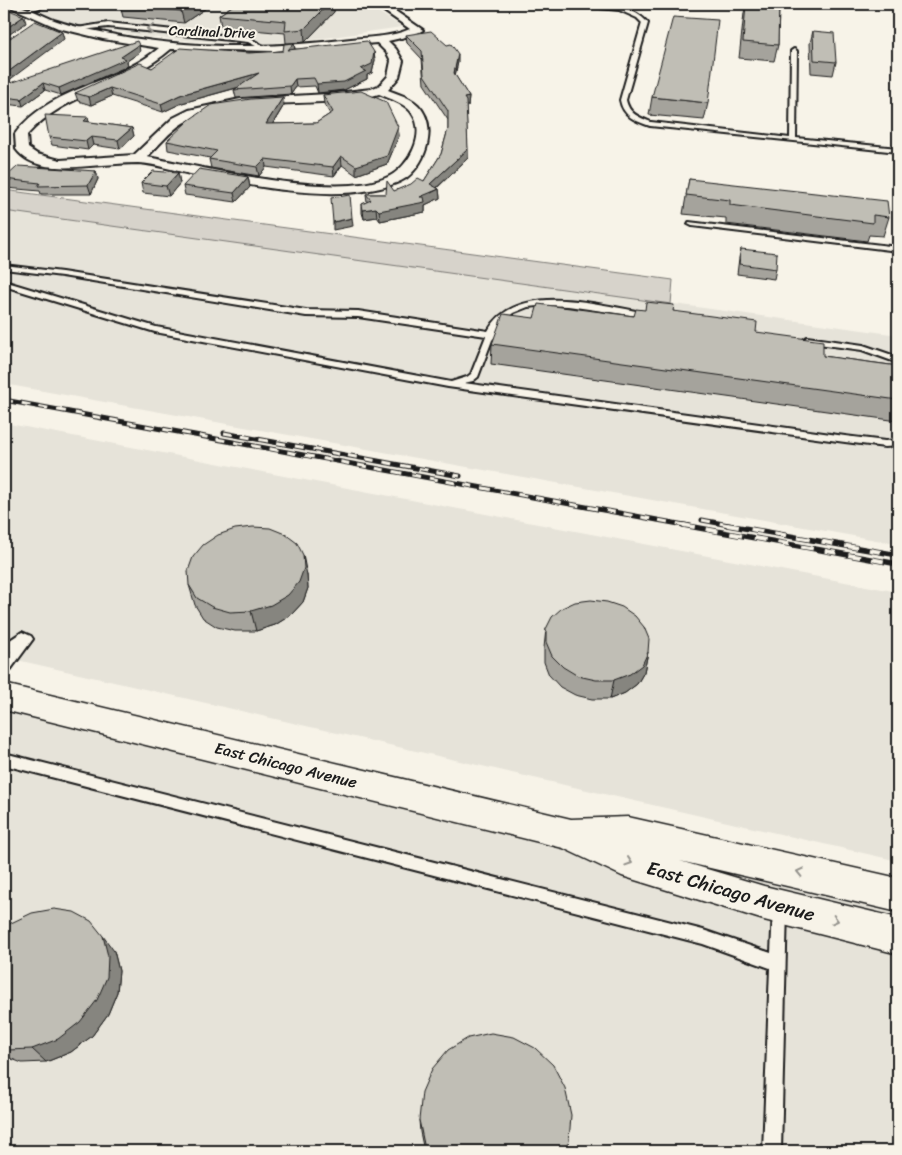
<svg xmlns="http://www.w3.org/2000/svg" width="902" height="1155" font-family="Sriracha,sans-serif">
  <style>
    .built { fill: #e6e3d9 }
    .green { fill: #d7d3cb; stroke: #7a7874 }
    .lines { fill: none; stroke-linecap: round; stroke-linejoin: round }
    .service-casing { stroke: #1c1c1c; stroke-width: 4 }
    .minor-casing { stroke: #1c1c1c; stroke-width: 4 }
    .secondary-casing { stroke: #1c1c1c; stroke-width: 3 }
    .service { fill: #f7f3e8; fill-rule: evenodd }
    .minor { fill: #f7f3e8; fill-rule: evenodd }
    .secondary { fill: #f7f3e8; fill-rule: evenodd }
    .rail-far1-casing { stroke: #1c1c1c; stroke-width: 5 }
    .rail-casing { stroke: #1c1c1c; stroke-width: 5.5 }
    .rail-far1 { stroke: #f7f3e8; stroke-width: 3; stroke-dasharray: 9; stroke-linecap: butt }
    .rail { stroke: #f7f3e8; stroke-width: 4; stroke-dasharray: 12; stroke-linecap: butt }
    .wall { fill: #a5a39c; stroke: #1c1c1c }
    .shaded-wall { fill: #86857f; stroke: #1c1c1c }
    .building { fill: #c0beb5; stroke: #1c1c1c }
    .oneway { stroke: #94928c }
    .labels { text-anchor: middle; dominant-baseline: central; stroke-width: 4; stroke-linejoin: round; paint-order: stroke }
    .far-street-label { font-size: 14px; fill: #1c1c1c; stroke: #f7f3e8 }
    .street-label { font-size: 16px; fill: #1c1c1c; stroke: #f7f3e8 }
    .near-street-label { font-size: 19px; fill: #1c1c1c; stroke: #f7f3e8 }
  </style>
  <rect width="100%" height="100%" fill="#f7f3e8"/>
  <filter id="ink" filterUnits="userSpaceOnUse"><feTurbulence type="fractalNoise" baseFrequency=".02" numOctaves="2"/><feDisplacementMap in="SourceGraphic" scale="10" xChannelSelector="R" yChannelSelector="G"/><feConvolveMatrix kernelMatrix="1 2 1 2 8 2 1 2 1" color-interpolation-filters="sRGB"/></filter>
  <g filter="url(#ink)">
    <!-- built -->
    <path class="built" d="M20,4H366L402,27L311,40L270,43L193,41L149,37L65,23Z
      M4,211L898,335V544L4,384Z
      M4,423L898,592V861L4,657Z
      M4,697L898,914V1151H4Z"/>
    <!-- green -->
    <path class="green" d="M4,190L673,280L671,304L4,211Z"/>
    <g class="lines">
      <!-- service casing -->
      <g class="service-casing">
        <path id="service" d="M43,4H51L25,13L22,11Z
          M560,4C588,2 628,0 648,23L626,100C629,114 639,117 651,122L790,138L791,51L794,49L797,51L796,138L898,148V152L650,126C635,121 623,116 620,100L642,23L637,18L619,10Z
          M108,23L249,38L269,49L264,50L248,42L108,27L74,31L71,29Z
          M689,222L898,247V251L692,226L688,224Z
          M4,265L62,272L306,310L358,311L488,331C517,279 602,306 648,313L652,316L651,318L568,306L547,305L528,307L513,313L501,324L496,332L497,334L492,340L478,377L473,381L464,383L845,436L885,441L898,440V446L885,447L845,442L448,387L155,332L4,286V281L156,327L451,382L467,377L471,374L486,336L358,317L306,316L62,276L4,269Z
          M807,337L863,345L898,357V363L862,350L804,342L803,340Z
          M22,632L31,636L33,639L8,673L4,675V661L11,651L4,655V644Z
          M4,753L703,930L771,953L773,908L775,903L780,901L785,903L787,908L781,1151H763L770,968L703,944L4,765Z"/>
      </g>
      <!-- minor casing -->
      <g class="minor-casing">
        <path id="minor" d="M4,4C23,3 40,15 57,21C71,26 87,29 101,32C183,50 269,49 351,39C371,37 391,37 410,29L374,4H385L423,30L414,35L388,41L396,49L403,61L399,77L388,90C398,94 410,97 418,105C438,125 427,163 406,178C395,185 382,188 370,190C318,200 243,184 190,174C173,170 156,164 138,163C122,163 106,165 90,166C65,168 32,171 16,149L15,134C50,86 116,85 159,48L103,39L58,28ZM377,43L387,53L391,61L388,76L380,85L371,89L328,94L240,99L189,110L173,118L134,155L60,160L37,154L28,148L27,135C66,91 128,87 171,49L275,51ZM379,94C390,99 405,103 412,113C427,134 409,167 388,177C336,201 204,167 147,157C158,146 170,131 183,123C233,93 322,111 379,94Z"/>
      </g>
      <!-- secondary casing -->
      <g class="secondary-casing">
        <path id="secondary" d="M4,684L571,819L628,817L898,878V912L680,861L764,886L898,918V954L764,920L622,876L563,848L4,710Z"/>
      </g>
      <!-- service -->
      <use href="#service" class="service"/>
      <!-- minor -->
      <use href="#minor" class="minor"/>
      <!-- secondary -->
      <use href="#secondary" class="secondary"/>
      <!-- rail-far1 casing -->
      <g class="rail-far1-casing">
        <path id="rail-far1" d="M4,400L690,526
          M224,433L460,476
          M702,520L734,526"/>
      </g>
      <!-- rail casing -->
      <g class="rail-casing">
        <path id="rail" d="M683,525L898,564
          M727,525L898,555"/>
      </g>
      <!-- rail-far1 -->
      <use href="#rail-far1" class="rail-far1"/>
      <!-- rail -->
      <use href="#rail" class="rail"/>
    </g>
    <!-- wall -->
    <path class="wall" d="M122,4H212L184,23L123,17L120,5Z
      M232,4H334V12L305,42L286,43L285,33L221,27L219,15L233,5Z
      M746,4H779L778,45L774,61L739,58L744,13Z
      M813,31L836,62L833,75L811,73L810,43Z
      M406,35L458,62L455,75L469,97L468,106H466L468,158L437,188L439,189L440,198L425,205V212L380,221L377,217L364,219L362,213V204L367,202L366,194H386L424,181L441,154L448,129V120L424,84L422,59L407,43Z
      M294,43L295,49L374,52L375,60L372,73L367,75V79L344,90L318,93L315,86L296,87L291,94L236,98L234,90L237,88L182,103L163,112L112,96L91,105L78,101L75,93L152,68L249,53L283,51Z
      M140,52L127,61L128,66L61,95L45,90L23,106L4,104V85Z
      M323,95L398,127L399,136L387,164L356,175L342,165L334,176L266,167L259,176L211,168L209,159L210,158L168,150L167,141L284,105L273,124L316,123L330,114L324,104Z
      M652,97L708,103L704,120L649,115Z
      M88,117L89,122L132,128L134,136L120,149L93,145L88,150L52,145L49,137Z
      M96,171L98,179L91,194H41L40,191L6,188L4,181V179Z
      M178,173L180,183L169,196L143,193L141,183Z
      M248,177L250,187L236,202L185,195L183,186Z
      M689,179L889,217L883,236L869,235L867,241L726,224V218L683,214Z
      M741,249L776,269L774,279L737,274L739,258Z
      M673,311L756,332L823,356L898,366V421L491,364L492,344L534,318L634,316Z
      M307,575L308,588L303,602L291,615L275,625L256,631H235L217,627L203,618L195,605L189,585Z
      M546,629L648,652L644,672L637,684L625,693L610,699H592L575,695L560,687L549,675L544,662V648Z
      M4,929L114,951L119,971L117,992L108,1014L92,1036L71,1052L46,1062L22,1063L4,1056Z
      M419,1120L565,1151H424L420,1132Z"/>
    <!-- shaded-wall -->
    <path class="shaded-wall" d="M192,4H212L184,23L181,11Z
      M329,4H334V12L305,42L304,29Z
      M24,16L26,23L4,38V30Z
      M62,32L64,39L4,84V75Z
      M294,43L295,51L288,50Z
      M139,45L140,52L127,61L128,66L61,95L59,88L121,57Z
      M374,52L375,60L372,73L367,75V79L344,90L318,93L317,84L361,69Z
      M458,54V62L454,81V73Z
      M259,73L261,81L182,103L163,112L161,104L180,95Z
      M295,79L296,87L291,94L290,86Z
      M43,83L45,90L23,106L21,99Z
      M110,88L112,96L91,105L89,97Z
      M283,97L284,105L267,133L266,124Z
      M469,97L468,106H464V98Z
      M88,117L90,125L84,121Z
      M398,127L399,136L387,164L356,175V166Z
      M132,128L134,136L120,149L118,140Z
      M91,137L93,145L88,150L86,141Z
      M468,149V158L431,193L439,189L440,198L425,205V212L380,221L379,211L420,197L430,184Z
      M341,156L342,165L334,176L333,167Z
      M265,159L266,167L259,176L257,167Z
      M96,171L98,179L91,194L88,185Z
      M178,173L180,183L169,196L166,186Z
      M248,177L250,187L236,202L234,193Z
      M376,208L377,217L364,219L363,210Z
      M352,218L353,226L333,230V222Z
      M303,555L307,575L308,588L303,602L291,615L275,625L256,631L251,611Z
      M648,652L644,672L637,684L625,693L610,699L614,680Z
      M103,936L114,951L119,971L117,992L108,1014L92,1036L71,1052L46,1062L32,1049Z"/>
    <!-- building -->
    <path class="building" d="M122,4H192L181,11L120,5Z
      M235,4H329L304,29L285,31L286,21L219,15Z
      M746,4H779L778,45L743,42Z
      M4,8L24,16L4,30Z
      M673,17L718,20L708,103L652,97Z
      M35,21L62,32L4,75V42Z
      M431,31L447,45L451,44L458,54L454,73L469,97L464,98L466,101L468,149L430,184L439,189L420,197H424L425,202L379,211L376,208L363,210L362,204L371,200L366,194H386L387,181L394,191L411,184L418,178L424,181L441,154L448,129V111L424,75L422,51L406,35Z
      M813,31L834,33L836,62L814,60Z
      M137,41L139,45L121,57L126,59L59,88L43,83L21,99L4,97V85Z
      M367,41L374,52L372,64L361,69L366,71L344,82L317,84L314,78L295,79L290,86L234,90L259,73L180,95L161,104L110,88L89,97L75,93L140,63L152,68L180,48L249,53L283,51L284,44L294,43L288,50Z
      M361,91L386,102L398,127L387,156L356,166L341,156L333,167L265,159L257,167L209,159L217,151L167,141L189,120L211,105L251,99L283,97L266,124L316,123L333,112L323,95Z
      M45,115L88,117L84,121L132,128L118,140L91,137L86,141L49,137Z
      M18,166L96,171L88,185L38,186L40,183L4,179Z
      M199,169L248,177L234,193L183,186Z
      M153,171L178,173L166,186L141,183Z
      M689,179L887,201L889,217L873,215V223L730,205V200L686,195Z
      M350,195L352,218L333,222L331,198Z
      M741,249L777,253L776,269L739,264Z
      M646,302L674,305L673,311L757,322L756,332L823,341V356L898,366V400L492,344L503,314L534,318L538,304L634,316L636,309L645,310Z
      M253,527L270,528L285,534L297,543L303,555L304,568L299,582L288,595L271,605L251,611L230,612L212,607L197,598L189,585L188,571L193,557L203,545L218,535L235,529Z
      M591,600L607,602L622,607L635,616L644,627L649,639L648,652L642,665L630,674L614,680H596L578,676L563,667L552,656L546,642V629L552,617L562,608L575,602Z
      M54,909L74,912L91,921L103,936L108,956L107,977L97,1000L80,1022L58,1039L32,1049L8,1050L4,1048V929L11,923L32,913Z
      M491,1033L514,1037L535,1048L553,1065L565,1088L571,1115L569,1141L565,1151H427L425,1149L419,1120L422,1092L432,1069L448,1050L468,1038Z"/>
    <!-- one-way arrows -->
    <defs><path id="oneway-chevron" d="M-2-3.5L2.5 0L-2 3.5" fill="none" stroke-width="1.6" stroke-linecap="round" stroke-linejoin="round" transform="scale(1.25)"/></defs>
    <g class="oneway">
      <use href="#oneway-chevron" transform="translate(150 29) rotate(-174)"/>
      <use href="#oneway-chevron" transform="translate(629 862) rotate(18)"/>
      <use href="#oneway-chevron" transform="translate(800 872) rotate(-167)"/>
      <use href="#oneway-chevron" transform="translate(835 920) rotate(14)"/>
    </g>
  </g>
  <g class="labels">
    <!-- far-street labels -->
    <g class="far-street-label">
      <text transform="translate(212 32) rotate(2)">Cardinal Drive</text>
    </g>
    <!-- street labels -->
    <g class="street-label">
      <text transform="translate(286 765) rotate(14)">East Chicago Avenue</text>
    </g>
    <!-- near-street labels -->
    <g class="near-street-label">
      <text transform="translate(731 891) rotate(16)">East Chicago Avenue</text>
    </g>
  </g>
  <!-- margin -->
  <rect width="902" height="1155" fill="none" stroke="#f7f3e8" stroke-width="20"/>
  <rect x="10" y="10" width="882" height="1135" fill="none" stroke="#1c1c1c" stroke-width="2" filter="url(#ink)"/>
</svg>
